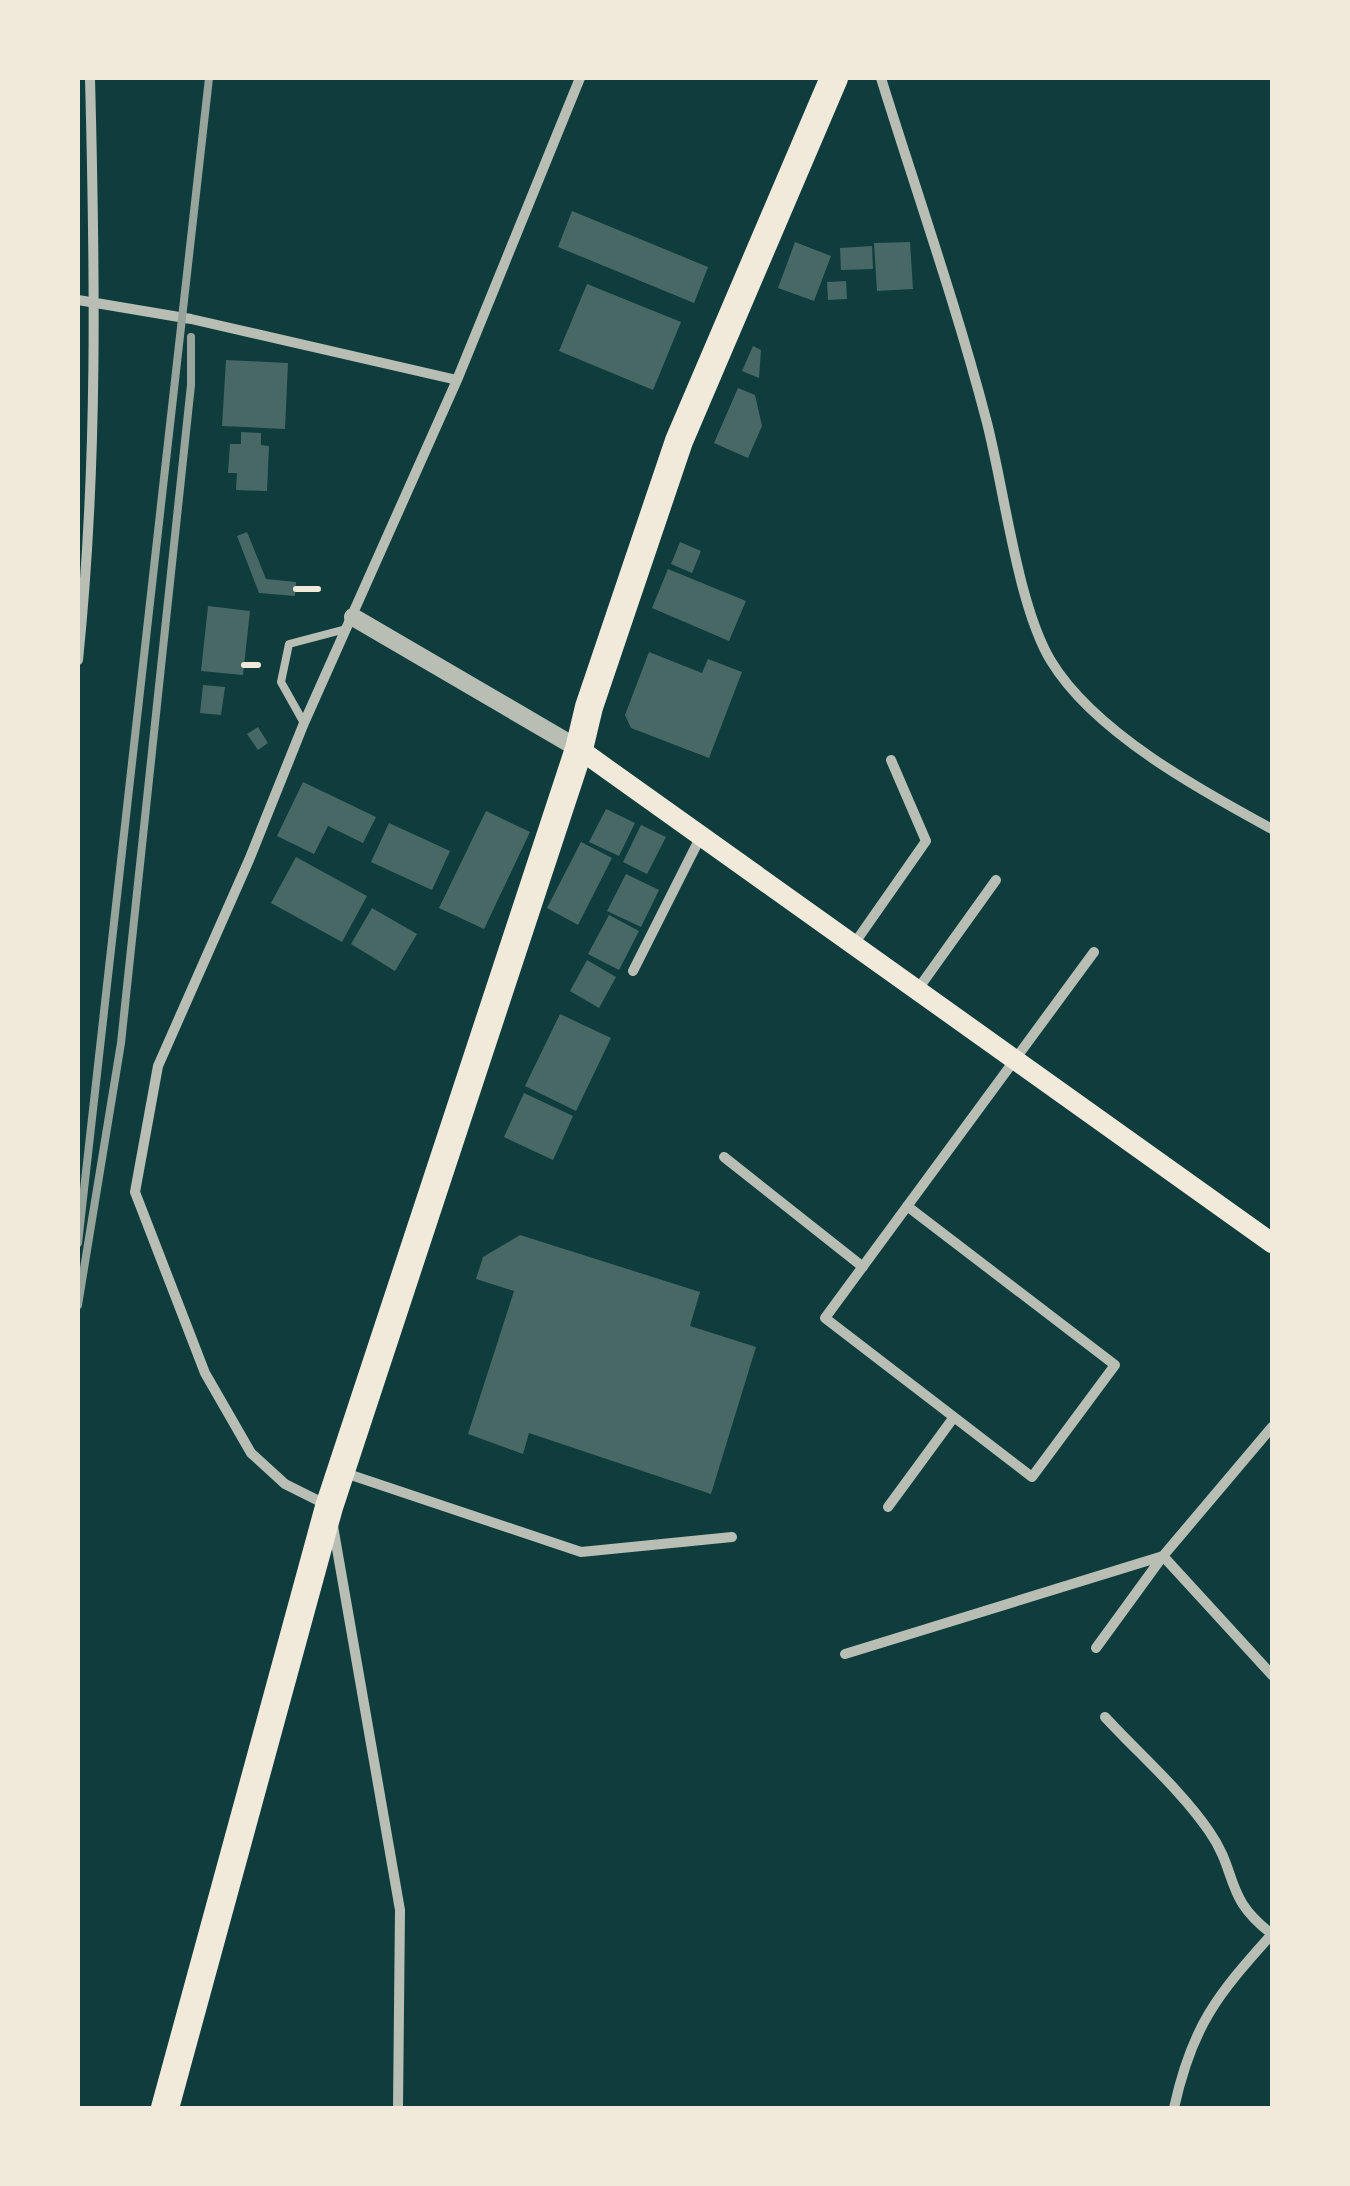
<svg xmlns="http://www.w3.org/2000/svg" width="1350" height="2186" font-family="Rubik,sans-serif">
  <style>
    .building { fill: #486865 }
    .lines { fill: none; stroke-linecap: round; stroke-linejoin: round }
    .path { stroke: #f1e9da; stroke-width: 6 }
    .service { stroke: #b8beb3; stroke-width: 8 }
    .minor { stroke: #b8beb3; stroke-width: 10 }
    .tertiary { stroke: #b8beb3; stroke-width: 18 }
    .secondary { stroke: #f1e9da; stroke-width: 20 }
    .trunk { stroke: #f1e9da; stroke-width: 28 }
    .rail { stroke: #97a49c; stroke-width: 8 }
  </style>
  <rect width="100%" height="100%" fill="#0f3d3e"/>
  <!-- building -->
  <path class="building" d="M572,211L708,267L694,303L558,247Z
    M795,242L831,256L814,301L778,288Z
    M910,242L913,289L877,291L874,243Z
    M872,246L873,269L841,270L840,248Z
    M846,281L847,299L828,300L827,282Z
    M587,284L681,322L653,390L559,351Z
    M753,346L761,350L759,378L742,371Z
    M226,360L288,363L285,429L222,426Z
    M738,388L755,395L762,426L748,458L714,443Z
    M241,432L261,433V445L269,446L267,491L236,490L237,473H228L230,444H241Z
    M247,532L266,579L296,582L295,596L259,593L237,536Z
    M680,542L701,551L692,573L671,564Z
    M668,569L746,601L729,641L652,608Z
    M208,606L250,611L243,675L201,671Z
    M649,652L702,673L708,659L742,672L709,758L631,728L625,715Z
    M203,685L225,687L221,715L200,713Z
    M258,727L268,743L258,750L247,734Z
    M303,782L376,817L363,843L328,826L314,854L277,836Z
    M606,809L635,823L619,856L589,842Z
    M486,811L530,832L484,929L439,908Z
    M389,823L450,851L432,890L371,862Z
    M641,825L666,837L647,874L623,862Z
    M581,842L612,858L578,925L547,908Z
    M296,857L367,896L342,942L271,903Z
    M626,874L659,890L641,927L607,911Z
    M372,908L417,934L395,971L351,944Z
    M609,915L639,931L619,970L588,954Z
    M587,960L616,977L599,1008L570,991Z
    M560,1014L611,1038L576,1111L525,1086Z
    M524,1093L573,1116L553,1160L504,1137Z
    M520,1235L700,1292L690,1326L756,1347L711,1494L529,1433L523,1454L468,1434L514,1291L476,1279L483,1257Z"/>
  <g class="lines">
    <!-- path -->
    <path class="path" d="M296,589H318
      M244,665H258"/>
    <!-- service -->
    <path class="service" d="M304,723L281,682L289,644L346,629"/>
    <!-- minor -->
    <path class="minor" d="M881,78C916,191 956,304 986,419C1004,486 1017,605 1051,661C1094,732 1200,790 1272,829
      M78,300L191,319L457,380
      M78,660C98,466 95,272 90,78
      M854,944L926,841L891,760
      M633,971L701,836
      M918,989L996,880
      M724,1157L863,1267
      M907,1206L1115,1365L1032,1477L825,1318L1094,952
      M342,1472L581,1552L732,1537
      M327,1505L285,1484L251,1453L205,1373L135,1192L158,1066L249,860L304,723L457,380L580,78
      M888,1507L954,1417
      M333,1526L400,1910L398,2108
      M1096,1648L1163,1556L1272,1675
      M845,1654L1163,1556L1272,1427
      M1105,1717C1139,1754 1181,1790 1209,1831C1239,1874 1223,1897 1272,1934
      M1174,2108C1192,2026 1217,1995 1272,1934"/>
    <!-- tertiary -->
    <path class="tertiary" d="M353,617L579,749"/>
    <!-- secondary -->
    <path class="secondary" d="M579,749L1272,1243"/>
    <!-- trunk -->
    <path class="trunk" d="M165,2108L329,1507L579,749L589,707L679,441L834,78"/>
    <!-- rail -->
    <path class="rail" d="M78,1243L209,78
      M78,1305L121,1043L191,385V337"/>
  </g>
  <!-- border -->
  <rect width="1350" height="2186" fill="none" stroke="#f1e9da" stroke-width="160"/>
</svg>
